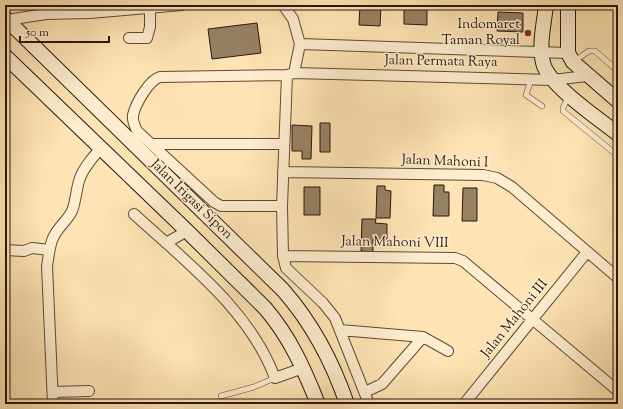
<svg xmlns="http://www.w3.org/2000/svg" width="623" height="409" font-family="'Sorts Mill Goudy',serif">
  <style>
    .building { fill: #978163; stroke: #27160c }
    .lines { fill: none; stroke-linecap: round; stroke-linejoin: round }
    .lane-casing { stroke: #5d4a36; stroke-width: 6 }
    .street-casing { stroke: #5d4a36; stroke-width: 12 }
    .secondary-casing { stroke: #27160c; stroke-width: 16 }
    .lane { stroke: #feedce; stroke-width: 5 }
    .street { stroke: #feedce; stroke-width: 10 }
    .secondary { stroke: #feedce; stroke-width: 14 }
    .poi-dot { fill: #8f2418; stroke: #feedce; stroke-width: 1.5 }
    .labels { text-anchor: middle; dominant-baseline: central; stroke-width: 3; stroke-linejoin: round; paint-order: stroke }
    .poi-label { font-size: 14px; fill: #27160c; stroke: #feedce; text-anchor: end }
    .street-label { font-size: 14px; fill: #27160c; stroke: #feedce }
  </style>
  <rect width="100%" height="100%" fill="#fee4b4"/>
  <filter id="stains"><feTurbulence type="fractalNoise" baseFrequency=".005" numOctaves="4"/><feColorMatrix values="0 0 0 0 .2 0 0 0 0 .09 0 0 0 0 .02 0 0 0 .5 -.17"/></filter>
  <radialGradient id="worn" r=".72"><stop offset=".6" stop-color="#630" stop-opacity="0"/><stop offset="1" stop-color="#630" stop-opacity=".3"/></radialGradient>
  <!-- building -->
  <path class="building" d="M360,5H381L380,26L359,25Z
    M404,5L427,6V25L404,24Z
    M498,12L523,13V32L497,31Z
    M257,23L261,53L212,59L208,29Z
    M320,123H330V152H320Z
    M292,125L312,126L311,159H302V151H292Z
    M434,185H444V192H449V216H433Z
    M377,186H385V190L391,191L390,218H376Z
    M304,187H320V215H304Z
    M463,188H477V221H462Z
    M362,219H376L375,223L387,224V240H373V252L361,251Z"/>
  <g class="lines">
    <!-- lane casing -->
    <g class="lane-casing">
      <path id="lane" d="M573,62L589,51H595L618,71
        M531,80L526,95L542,106
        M568,97L563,108V111L618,156
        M221,396L254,387L275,378"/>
    </g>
    <!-- street casing -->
    <g class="street-casing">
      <path id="street" d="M283,5L293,19L300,44
        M7,20L46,14L90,13L182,5
        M129,38H147L150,27V8
        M294,73L300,44L568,53
        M287,75L282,206L283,256L286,268L323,303L335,318L369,404
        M151,144H284
        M283,172L483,175L497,178L512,187L618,278
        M282,206H221L214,202L137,131C135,126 132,121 133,115C136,103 149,80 160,77L287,75L294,73L552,80L587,76
        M134,214C186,262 250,310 275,378L303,368
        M166,243L187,231
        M5,250L24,251L32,248L49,250
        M283,256L455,258L463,261L618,391
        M340,330L423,337L448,351
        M53,392L89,391
        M365,392L382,384L423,337
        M53,404L47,266C49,256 49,245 54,236C59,226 67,221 72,211C76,201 76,189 80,178C84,167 93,157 101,148
        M464,404L587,252"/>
    </g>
    <!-- secondary casing -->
    <g class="secondary-casing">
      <path id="secondary" d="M546,5C544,24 538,48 544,66C552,87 599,119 618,134
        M568,5V53L573,62L618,101
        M5,18L283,290C312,323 333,363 347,404
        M5,56L187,231L265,308C290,337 304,369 318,404"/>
    </g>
    <!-- lane -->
    <use href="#lane" class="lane"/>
    <!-- street -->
    <use href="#street" class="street"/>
    <!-- secondary -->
    <use href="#secondary" class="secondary"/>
  </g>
  <!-- markers -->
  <circle class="poi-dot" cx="528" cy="33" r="4"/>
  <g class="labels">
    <!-- poi labels -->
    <g class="poi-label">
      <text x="520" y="25">Indomaret<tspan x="520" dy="16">Taman Royal</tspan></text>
    </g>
    <!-- street labels -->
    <g class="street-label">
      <text transform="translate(441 62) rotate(1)">Jalan Permata Raya</text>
      <text transform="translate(445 162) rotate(2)">Jalan Mahoni I</text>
      <text transform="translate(191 200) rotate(44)">Jalan Irigasi Sipon</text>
      <text transform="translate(395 243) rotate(1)">Jalan Mahoni VIII</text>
      <text transform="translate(515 319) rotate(-51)">Jalan Mahoni III</text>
    </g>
  </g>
  <!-- margin -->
  <rect width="623" height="409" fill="none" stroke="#fee4b4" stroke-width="20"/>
  <rect x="6" y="6" width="611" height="397" fill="none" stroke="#27160c" stroke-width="2"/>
  <rect x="10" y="10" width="603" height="389" fill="none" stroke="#27160c"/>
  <!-- scale -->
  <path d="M20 36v6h89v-6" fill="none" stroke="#27160c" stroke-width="2"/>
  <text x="26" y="36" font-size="12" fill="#27160c" stroke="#feedce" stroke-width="3" paint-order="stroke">50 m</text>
  <rect width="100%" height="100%" filter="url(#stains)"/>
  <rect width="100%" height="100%" fill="url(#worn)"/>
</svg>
